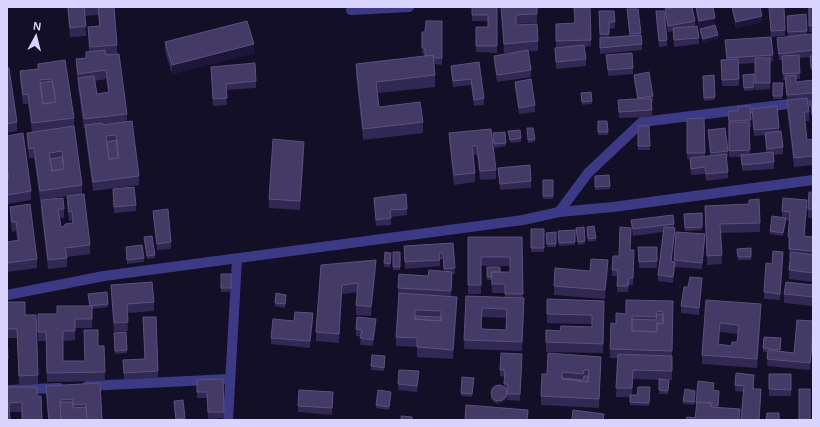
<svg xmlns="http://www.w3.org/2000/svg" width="820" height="427" font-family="Helvetica,sans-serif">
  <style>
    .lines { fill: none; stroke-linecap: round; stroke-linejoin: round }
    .minor { stroke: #3d3a85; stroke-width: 10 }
    .tertiary { stroke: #3d3a85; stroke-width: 10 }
    .wall { fill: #312854; fill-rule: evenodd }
    .shaded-wall { fill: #1d163a }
    .building { fill: #433a66; stroke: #5a527e; fill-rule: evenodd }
  </style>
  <rect width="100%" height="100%" fill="#130f26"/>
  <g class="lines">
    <!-- minor -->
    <path class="minor" d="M351,10L409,7
      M559,212L588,173L642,122L813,101
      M87,386L229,379
      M7,390L59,388
      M228,420L237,259"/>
    <!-- tertiary -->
    <path class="tertiary" d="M7,295L104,276L523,220L559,212L613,207L813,180"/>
  </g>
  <!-- wall -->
  <path class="wall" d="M67,7H114L117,45V54L127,114V122L139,176V185L93,191L85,134V128L84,129L78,87V83L76,68V59L86,58V52H89L88,36V27L99,26L98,15L85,16L86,36L70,37ZM106,79L108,92L97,94L95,81Z
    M472,7H497V53L476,52V27H488V21H472Z
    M501,7H537V23L516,24V25L538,41V51H528L531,70V77L497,82L494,62V56L520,52L504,53Z
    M676,7L695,21V26L699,38V44L674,47L673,31L668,32L665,16V9Z
    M696,7H713L715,24L699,28L696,11Z
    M732,7H760L762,22L736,28L732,11Z
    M769,7L785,30V36L771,37L773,61L770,62V89L755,90V63L739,64V86H722L721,60L726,59L725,40L771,37Z
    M808,7H813V32H809Z
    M627,9H638L642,44V50L600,54L599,11L615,22V28L609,29V37L629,36Z
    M656,11L667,40V46L659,47L656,18Z
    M787,16L807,31V35L813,38V71H811L810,57L799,58L800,79H796V82L813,80V99L808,100L809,112V121H805L807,140L813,139V165L794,167L787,109V101L785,80H783L782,60H779L777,45V38L788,37Z
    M442,21V65L434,64L435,75V87L378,93L379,107L423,122V133L363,140L356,75V64L425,56V54H422V48L425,32Z
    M556,24L591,40V46L584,47L586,59V66L556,69L555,48L561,47L556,48Z
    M700,29L718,39L703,43L700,32Z
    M165,42L254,53L172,74L165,51Z
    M606,55L633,68V74L608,76Z
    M65,60L74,118V126L82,185V194L90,245V254L67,257V267L48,269L41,210V200L64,209V218H60L61,227H65V224L72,223V220L69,221L67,205V196L40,200L34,158H29L27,142V133L32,132L28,104H23L20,81V71L38,69V64Z
    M479,62L484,98V105L474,106L471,85L453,87L451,72V66Z
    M211,67L256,81V88L226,90L227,105L213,106Z
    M7,68L17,122V131L7,133Z
    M754,74V90L744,91L743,75Z
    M634,75L653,96V102H652V117L619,118L618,100L637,99L634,81Z
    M714,75L715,100L704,101L703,76Z
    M515,82L535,105V112L519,114L515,88Z
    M773,83H783L782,99H773Z
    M581,93L592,101V104L582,105Z
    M750,106L751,127H749L750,154L766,152L765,135L754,136L752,109L779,128V131L783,147V154L774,155V169L742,171L741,157H729L728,111H738Z
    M704,118L705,157L710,156L708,137V130L728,151V157H726L728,172V178L706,181L705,174L691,175L690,159H687V119Z
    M598,121H607L608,135H598Z
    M638,126H649L650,150H638Z
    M527,128L535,139V142L528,143Z
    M491,129L496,170V179L480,180L477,155H473L475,173V182L454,185L449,142V133Z
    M508,131L521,138V142L510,143Z
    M493,133L506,143V146L494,148Z
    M7,136L31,191V200L7,204Z
    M304,151L300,210L269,208V199Z
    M498,168L531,181V188L500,190Z
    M595,179L610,186V189L595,190Z
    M543,180H553V199H543Z
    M113,189L136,205V211L114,213Z
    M813,192V218H808V209Z
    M374,198L407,209V215L391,217V225L376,226L374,204Z
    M705,206L760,223V232L721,233L722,264L707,265Z
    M10,207L37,259V268L7,272V242L17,240L16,231L12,232L10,216Z
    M807,209L805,236L813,237V282L789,279V270L790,258H789V246H788L789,221L786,220L783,236L770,234V231L782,218V211Z
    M153,211L171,242V249L157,250L153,217Z
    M702,213V230L685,231L684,214Z
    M631,220L674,224L675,234L672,261L674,262L676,232L705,241L702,269L675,267L673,283L658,281V275L663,232L633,236L631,226Z
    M587,227L596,238V241L588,242Z
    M576,228L585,241V244L578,245Z
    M531,229H544V252H531Z
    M575,230V245L559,246L558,231Z
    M556,232V247H547L546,233Z
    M144,237L155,255V258L147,259Z
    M468,237H522L523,298L524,307L522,351L464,349L466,296L505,297V293H492L491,280H487V267L500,272H510V266H481V294H468ZM482,317L507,318L506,330L482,329Z
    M453,243L455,274H452L451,297L457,306L453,359L417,357V347L396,346V337L399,295H398V288L428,276L444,271L443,259H440V266L405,269L404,246Z
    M126,247L144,258V262L127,264Z
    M638,247H657V268H639Z
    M751,248V260H738L737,249Z
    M630,250L634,257L633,285H629L628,292H617L618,276H612V270L619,256Z
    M385,252L391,253L390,267H384Z
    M393,252H400V270H393Z
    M783,258L780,300L764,299V292Z
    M321,265L376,269L371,316L356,315V305L358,292L342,294L339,343L316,341V332Z
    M608,269L605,299L554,295V286L590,271Z
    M221,274H231V292H221Z
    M111,285L154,302V311L127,313L128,331L114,332L111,294Z
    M702,285L699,315L681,313V306L688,287Z
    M813,285V306L784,303V294Z
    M88,294L108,304V307L92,309V328H75V340L63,341V361H85L98,346H104L105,381L47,382L46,341H38V314H57L89,306Z
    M286,298L285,308L275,306V303Z
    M706,300L761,313L757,368L702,364V355ZM720,332L738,334L737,342L731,346L719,344Z
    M604,301L603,353L546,352V330L560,331L592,327V324L547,323V314Z
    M673,301L672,356V380H669L668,394H659V380L633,379L632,395H637L650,387L649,406L630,405V397H616L617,358H610V349L616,324L626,314Z
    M7,302L25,315L38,375V384L19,385L17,338H7L8,368H7Z
    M143,317L158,371V378L124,379L123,360L145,359Z
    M313,320L310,348L271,344V338L294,321Z
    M813,321L810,370L767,366L768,352H763V348L781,341L780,351L794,353Z
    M376,325L373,346L360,345L361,336H356V329Z
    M126,332L127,353L115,354L114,333Z
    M385,360L384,371L371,370V366Z
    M522,361L520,401L507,400L508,390H506L507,396L506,400L503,403L498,404L494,402L491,399V391L504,387L505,377L500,376V370Z
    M601,366L599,408L541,405V396L547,374Z
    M769,374H791V396H769Z
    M419,378L417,392L398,390V384Z
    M223,379L224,418L208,419L207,398H197V380Z
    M474,381L472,397L461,396V393Z
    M754,381V389L761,396L759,420H741L744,392L735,391V385Z
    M100,383L102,420H48L46,386Z
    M7,387H37L22,412H9Z
    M695,394L694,405L683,404V401Z
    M391,395L389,410L376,408V405Z
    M333,398L332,415L298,412V406Z
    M183,400L185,420H175L174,401Z"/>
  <!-- shaded-wall -->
  <path class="shaded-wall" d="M762,16V22L736,28V22Z
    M715,18V24L699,28V21Z
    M718,35V39L703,43V39Z
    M254,44V53L172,74V65Z
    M304,142V151L300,210V201Z
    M807,200V209L804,245V236Z
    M675,228V234L671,268V261Z
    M705,234V241L702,269V263Z
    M783,252V258L780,300V294Z
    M376,260V269L371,316V307Z
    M608,260V269L605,299V290Z
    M675,262V268L673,283V277Z
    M702,278V285L699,315V308Z
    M342,285V294L339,343V334Z
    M457,297V306L453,359V350Z
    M761,304V313L757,368V359Z
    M313,313V320L310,348V341Z
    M376,319V325L373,346V340Z
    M720,323V332L718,354V344Z
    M813,333V339L810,370V363Z
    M601,357V366L599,408V399Z
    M507,392L506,400L503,403L498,404V401Z"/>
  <!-- building -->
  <path class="building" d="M68,7H87H84L86,26L70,28Z
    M98,7H114L117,45L90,47L88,27L100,26Z
    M472,7H497V46H476V27H488V15H472Z
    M501,7H537V14L516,15V25L537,24L538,41L504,44Z
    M590,7L591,40L556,41V24L575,23L574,8Z
    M678,7H692L695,21L668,26L665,9Z
    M696,7H713L715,18L699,21Z
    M732,7H760L762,16L736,22Z
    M769,7H784L785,30L771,31Z
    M809,7H813V25L809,26Z
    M627,9H638L641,33L630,34Z
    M599,11H614L615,22H609V34H600Z
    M656,11H664L667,40L659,41Z
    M806,14L807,31L788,32L787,16Z
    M247,21L254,44L172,65L165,42Z
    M426,21H442V58H433V55L425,56V48H422V32H425Z
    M715,25L718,35L703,39L700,29Z
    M697,26L699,38L674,40L673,28Z
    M812,34L813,50L779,54L777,38Z
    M641,35L642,44L600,48V38Z
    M771,37L773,55L727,58L725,40Z
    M584,45L586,59L556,62L555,48Z
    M105,50L106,55L119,54L127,114L84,119L78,78L94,76L97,94L109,92L106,70L78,74L76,59L86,58V52Z
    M528,50L531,70L497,75L494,56Z
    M632,53L633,68L608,70L606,55Z
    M433,55L435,75L376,82L379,107L420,102L423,122L363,129L356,64Z
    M799,55L800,73L783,74L782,56Z
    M810,56H813V67L811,68Z
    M755,58H770V83H755Z
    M738,59L739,79L722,80L721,60Z
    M65,60L74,118L32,123L28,94L23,95L20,71L38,69V64ZM52,79L56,102L43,104L40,80Z
    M479,62L484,98L474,100L471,79L453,81L451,66Z
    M255,63L256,81L226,84L227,98L213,99L211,67Z
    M7,68H9L17,122L7,124Z
    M649,72L653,96L638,98L634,75Z
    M754,74V87L744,88L743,75Z
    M714,75L715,97L704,98L703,76Z
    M796,75V82L813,80V93L787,95L785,76Z
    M531,79L535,105L519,108L515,82Z
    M52,81L56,102L43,104L40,83Z
    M773,83H783L782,96H773Z
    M591,92L592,101L582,102L581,93Z
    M651,98L652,110L619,112L618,100Z
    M807,98L809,112H804L807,140L813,139V156L794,158L787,100Z
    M738,106H750L751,120L729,121L728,111H738Z
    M777,106L779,128L754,130L752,109Z
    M811,106H813V115H812Z
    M704,118L705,153H687V119Z
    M132,121L139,176L93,182L85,125L102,123L103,125ZM116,135L119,158L109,159L106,136Z
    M598,121H607L608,132H598Z
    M729,122H749L750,150L729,151Z
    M74,126L82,185L40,191L34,148L29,149L27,133ZM62,151L64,169L52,171L49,153Z
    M638,126H649L650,146H638Z
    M527,128H533L535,139L528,140Z
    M725,128L728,151L711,153L708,130Z
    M491,129L496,170L480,171L477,146H472L475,173L454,175L449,133Z
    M520,130L521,138L510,140L508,131Z
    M781,131L783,147L767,149L765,133Z
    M505,132L506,143L494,144L493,133Z
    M23,133L31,191L7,195V179H9L7,167V136Z
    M273,139L304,142L300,201L269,199Z
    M116,140L118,158L109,159L107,142Z
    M773,152L774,162L742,165L741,155Z
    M726,154L728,172L706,174L705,167L691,169L690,158Z
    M62,157L64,169L52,171L50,159Z
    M530,165L531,181L500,184L498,168Z
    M7,170L8,179H7Z
    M609,175L610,186L595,187V176Z
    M543,180H553V196H543Z
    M134,187L136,205L114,207L113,189Z
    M809,192H813V209H808Z
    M84,194L90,245L65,248L67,258L48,260L41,200L63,198L64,209H58L61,227L65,226V224L73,223L72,211L69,212L67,196Z
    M406,194L407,209L390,210L391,218L376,220L374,198Z
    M783,198L807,200L804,236L813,237V251L789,249L790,237H788L790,212L782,211Z
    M759,199L760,223L720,224L722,255L707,256L705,206L749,204V200Z
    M30,204L37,259L7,263V242L19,240L16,222H12L10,207Z
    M168,209L171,242L157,244L153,211Z
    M702,213V227L685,228L684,214Z
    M673,215L674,224L633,229L631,220Z
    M772,216L786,218L783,233L770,231Z
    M594,226L596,238L588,239L587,227Z
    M584,227L585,241L578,242L576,228Z
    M620,227L631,228L630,250H634L633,278H629L628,286H617L618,270H612L613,256H619Z
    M664,227L675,228L671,261L675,262L673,277L658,275Z
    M531,229H544V248H531Z
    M575,230V242L559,243L558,231Z
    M556,232V244H547L546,233Z
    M676,232L705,234L702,263L674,260Z
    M152,236L155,255L147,256L144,237Z
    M468,237H522L523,294H505V284H492L491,272H510V257H481V285H468Z
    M453,243L455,268L444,269L443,253H439L440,260L405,262L404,246Z
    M142,245L144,258L127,260L126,247Z
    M638,247H657V261L639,262Z
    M751,248V257H738L737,249Z
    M773,251L783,252L780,294L764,292L766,263L772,264Z
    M385,252L391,253L390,264L384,263Z
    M393,252H400V267H393Z
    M791,252L813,255V273L789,270Z
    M591,259L608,260L605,290L554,286L555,268L590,271Z
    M376,260L371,307L356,305L358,283L342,285L339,334L316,332L321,265Z
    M487,267H500V272H491L492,277H487Z
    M429,270L452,272L451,291L398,288L399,274L428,276Z
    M221,274H231V288H221Z
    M690,277L702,278L699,308L681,306L684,287H688Z
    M152,282L154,302L127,304L128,322L114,323L111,285Z
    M786,282L813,285V297L784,294Z
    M107,292L108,304L90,306L88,294Z
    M276,293L286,295L285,304L275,303Z
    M399,293L457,297L453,350L417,347V338L396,337ZM415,310L441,311V321L415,319Z
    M466,296L524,298L522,342L464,340ZM482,308L507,309L506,330L481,329Z
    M547,299L604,301L603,344L546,342V330L560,331L561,326L592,327V315L547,314Z
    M626,300L673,301L672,351L610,349L611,323L616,324V313L626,314ZM657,311L663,312V324L657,323V332L632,331V316L656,317Z
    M706,300L761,304L757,359L702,355ZM720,323L739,325L737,342H732L731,346L718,344Z
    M7,302H25V315H36L38,375L19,376L17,329H7L8,359H7Z
    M57,306H92V319H75V331H63V361H85L84,330H98V346H104L105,372L47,373L46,332H38V314H57Z
    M295,312L313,313L310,341L271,338L273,319L294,321Z
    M657,314H663V324L657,323V332L632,331V319L656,320Z
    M415,316L441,317V321L415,319Z
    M143,317H156L158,371L124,373L123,360L145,359Z
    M357,317L376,319L373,340L360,338L362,330L356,329Z
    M797,320L813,321V333L810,363L767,359L768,350L794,353Z
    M126,332L127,350L115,351L114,333Z
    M764,337L781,338L780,350L763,348Z
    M501,353L522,354L520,394H507L508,384H504L505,370H500Z
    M548,353L601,357L599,399L541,396L542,374H547ZM584,370H589L588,382L562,379V372L583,374Z
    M618,354L672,356V371L633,370L632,388H616Z
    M372,355L385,356L384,368L371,366Z
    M399,370L419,371L417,386L398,384Z
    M736,373L754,375L753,389H761L759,420H741L744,386L735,385Z
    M769,374H791V390L769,389Z
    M584,376H588V382L562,379V378L583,380Z
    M462,377L474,378L472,394L461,393Z
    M223,379L224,412H208L207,392H197V380Z
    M659,379L669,380L668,391L659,390Z
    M698,381L714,383L713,390L719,391L718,406H711V403L697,402V404H696Z
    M100,383L102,420H87L86,404L73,405V399L60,400L61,420H49L46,386Z
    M491 393a8 8 0 1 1 16 0a8 8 0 1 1-16 0Z
    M7,387H37V396H41L42,420H22V402L9,403L10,420H7Z
    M638,387H650L649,403L630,402V395H637Z
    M685,389L695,391L694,402L683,401Z
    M799,389H810V419H799Z
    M299,390L333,392L332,408L298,406Z
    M378,390L391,392L389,407L376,405Z
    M183,400L185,418L176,419L174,401Z
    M60,402H73V408L86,407L87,420H61Z
    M697,402L711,403V407L740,409L739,420H686L687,417L695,418Z
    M466,405L528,410L527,420H465Z
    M573,410L604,414L603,420H572Z
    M767,413H779V420H766Z
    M401,416L412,417V420H401Z"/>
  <!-- border -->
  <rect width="820" height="427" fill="none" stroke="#d9d4ff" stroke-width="16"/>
  <!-- north arrow -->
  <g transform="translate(36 36) rotate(7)" stroke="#130f26" stroke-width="3" paint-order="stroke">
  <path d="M0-3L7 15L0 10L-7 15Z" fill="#d9d4ff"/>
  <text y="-6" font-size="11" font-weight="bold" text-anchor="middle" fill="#d9d4ff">N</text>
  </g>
</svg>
